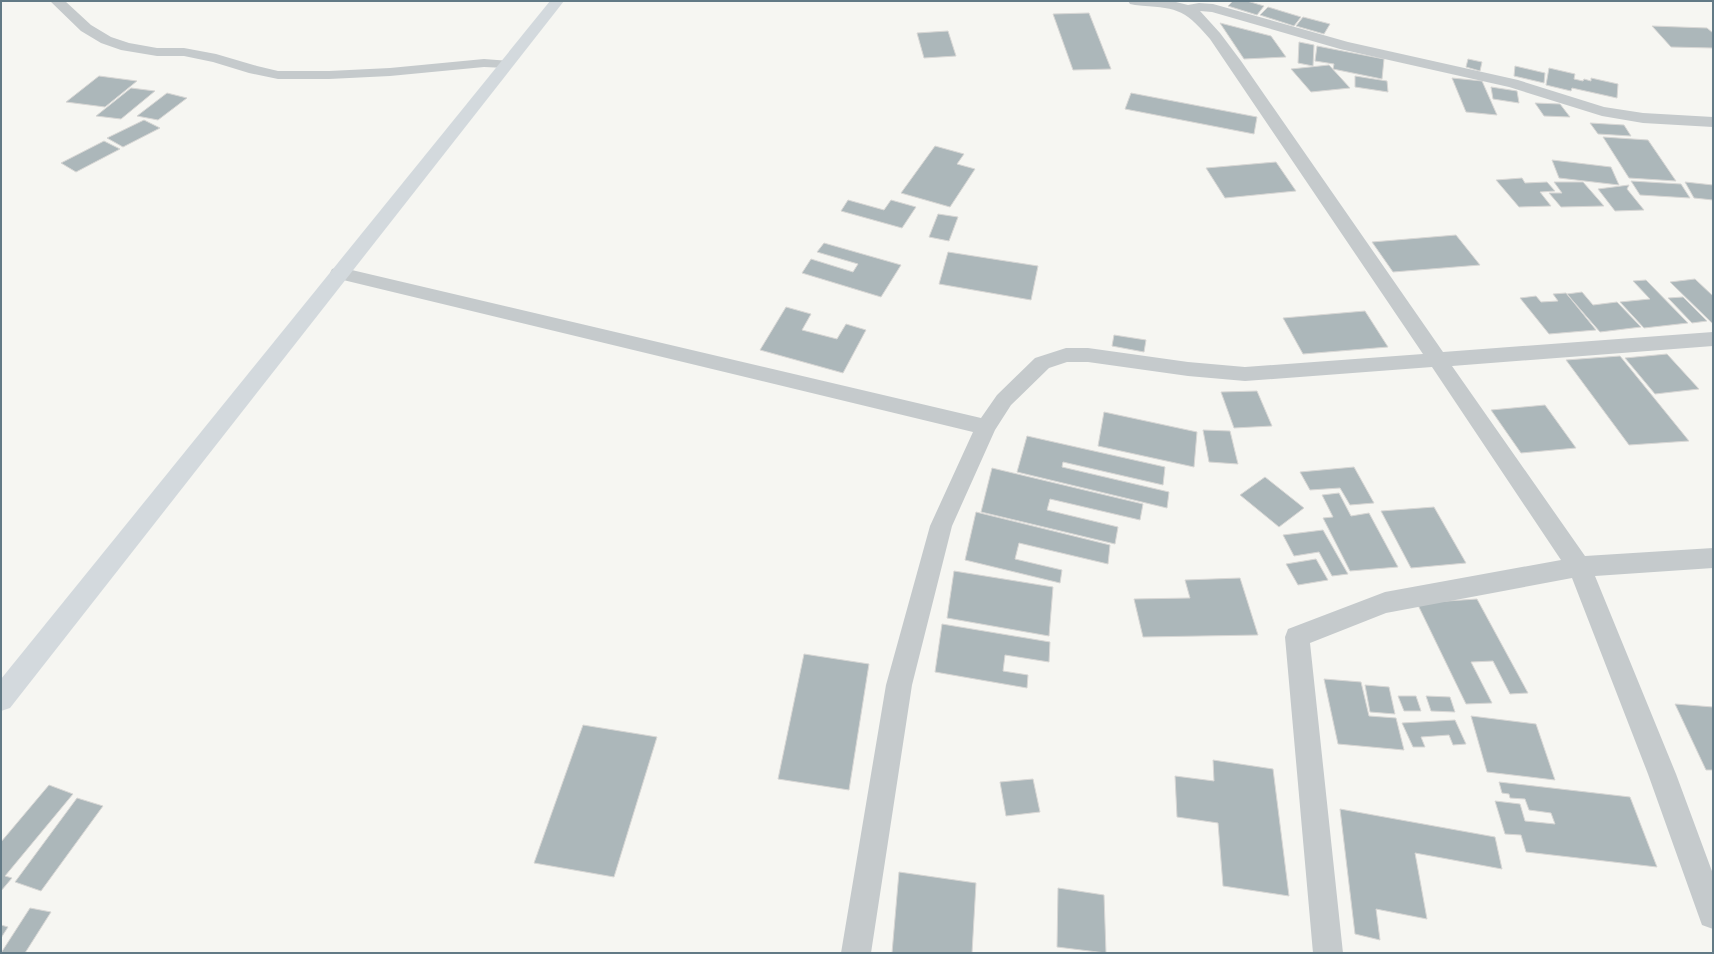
<svg xmlns="http://www.w3.org/2000/svg" width="1714" height="954" font-family="Helvetica,sans-serif">
  <style>
    .building { fill: #acb7ba; stroke: #d8d7d5 }
    .lines { fill: none; stroke-linecap: round; stroke-linejoin: round }
    .street { fill: #c5cacc; fill-rule: evenodd }
    .secondary { fill: #d3d9dd; fill-rule: evenodd }
  </style>
  <rect width="100%" height="100%" fill="#f6f6f2"/>
  <!-- building -->
  <path class="building" d="M1233,1H1247L1264,6L1257,15L1228,6Z
    M1268,7L1301,17L1294,26L1260,15Z
    M1089,13L1111,69L1073,70L1053,14Z
    M1303,17L1330,24L1324,34L1296,26Z
    M1220,23L1271,36L1286,57L1244,59Z
    M1652,26L1707,28L1713,33V48L1671,47Z
    M948,31L956,56L924,58L917,33Z
    M1299,42L1314,45L1313,66L1298,63Z
    M1317,46L1384,59L1382,79L1333,69L1334,64L1315,61Z
    M1468,59L1482,62L1480,71L1466,67Z
    M1329,65L1350,88L1311,92L1291,69Z
    M1515,66L1545,73L1544,83L1514,76Z
    M1549,68L1575,74L1574,79L1583,81L1584,79L1591,81V78L1618,84L1617,98L1572,88L1571,91L1546,85Z
    M99,76L137,81L105,107L66,102Z
    M1355,76L1387,81L1388,92L1355,87Z
    M1452,78L1482,81L1497,115L1466,112Z
    M1491,87L1517,91L1519,103L1493,99Z
    M131,88L155,91L121,119L96,116Z
    M167,93L187,98L158,120L137,116Z
    M1131,93L1257,117L1254,134L1125,109Z
    M1535,103L1560,104L1570,117L1544,116Z
    M144,120L160,128L123,147L107,138Z
    M1590,123L1624,125L1631,136L1598,134Z
    M1603,137L1648,140L1676,181L1629,178Z
    M104,141L120,149L76,172L61,163Z
    M935,146L964,154L957,164L975,169L950,207L901,193Z
    M1552,160L1611,167L1619,185L1559,178Z
    M1276,162L1296,191L1225,198L1206,168Z
    M1522,178L1525,183L1547,182L1555,191L1540,192L1551,206L1519,207L1496,180Z
    M1631,181L1681,184L1690,198L1640,195Z
    M1554,182H1583L1604,206L1561,207L1549,193H1562Z
    M1685,182L1713,185V200L1694,198Z
    M1629,185L1627,189L1644,210L1615,211L1598,189Z
    M848,200L884,210L891,200L916,207L902,228L841,211Z
    M938,214L958,217L949,241L929,237Z
    M1456,235L1480,265L1393,272L1372,242Z
    M824,243L901,265L881,297L802,273L811,259L853,272L858,264L817,252Z
    M948,252L1038,266L1031,300L939,284Z
    M1695,279L1713,296V324L1670,282Z
    M1646,280L1688,323L1644,328L1620,302L1650,299L1633,281Z
    M1582,292L1593,305L1617,302L1641,327L1600,332L1567,294Z
    M1566,293L1596,330L1549,334L1520,298L1536,296L1541,302L1558,301L1553,294Z
    M1683,297L1707,321L1692,323L1668,298Z
    M786,307L811,314L802,330L837,339L846,324L866,330L843,373L760,350Z
    M1365,311L1388,347L1303,354L1283,318Z
    M1114,335L1146,340L1144,352L1112,346Z
    M1667,354L1699,389L1655,394L1625,358Z
    M1620,356L1689,441L1629,445L1566,360Z
    M1257,391L1272,426L1234,428L1221,392Z
    M1545,405L1576,448L1521,453L1491,410Z
    M1104,412L1197,432L1194,467L1098,446Z
    M1203,430L1230,431L1238,464L1209,462Z
    M1027,436L1165,467L1163,485L1063,462L1062,467L1169,492L1167,508L1017,472Z
    M1354,467L1374,503L1350,505L1340,488L1310,490L1300,472Z
    M992,468L1143,504L1140,520L1050,499L1047,510L1118,527L1115,544L981,512Z
    M1265,477L1304,508L1279,527L1240,495Z
    M1339,493L1351,516L1369,513L1398,567L1350,571L1323,518L1333,517L1322,495Z
    M1434,507L1466,563L1411,568L1381,511Z
    M976,512L1110,545L1108,564L1019,543L1015,559L1062,570L1060,583L965,560Z
    M1323,530L1348,574L1332,576L1319,552L1294,556L1283,535Z
    M1316,559L1328,580L1298,585L1286,564Z
    M954,571L1053,587L1049,636L947,618Z
    M1240,578L1258,635L1143,637L1134,599L1190,598L1185,580Z
    M1477,599L1528,693L1510,694L1493,661L1471,662L1492,703L1466,704L1417,603Z
    M942,624L1050,642L1049,662L1005,655L1003,671L1028,675L1027,688L935,672Z
    M804,654L869,664L849,790L778,779Z
    M1324,679L1361,682L1369,716L1396,718L1404,750L1338,744Z
    M1365,685L1389,687L1395,714L1370,712Z
    M1398,696H1416L1421,711H1404Z
    M1426,696L1450,697L1455,712L1431,711Z
    M1675,704L1713,707V770H1706Z
    M1471,716L1536,724L1555,780L1487,772Z
    M1455,720L1466,744L1453,745L1449,735L1421,737L1425,747H1413L1402,723Z
    M583,725L657,737L614,877L534,863Z
    M1213,760L1273,769L1289,896L1223,886L1218,823L1177,817L1175,776L1214,781Z
    M1033,779L1040,812L1006,816L1000,782Z
    M1499,782L1630,797L1657,867L1526,852L1521,835L1505,834L1495,801L1520,804L1525,821L1555,824L1551,813L1529,810L1525,799L1510,798L1509,794L1502,793Z
    M49,785L73,794L5,876L12,878L1,891V842Z
    M77,798L103,806L41,891L15,882Z
    M1340,809L1495,837L1502,869L1415,853L1427,919L1376,909L1380,940L1355,934Z
    M899,872L976,883L972,953H892Z
    M1058,888L1104,895L1106,953L1057,947Z
    M30,908L51,912L25,953H1Z
    M1,925L8,927L1,938Z"/>
  <g class="lines">
    <!-- street -->
    <path class="street" d="M50,1H65L91,25L111,37L129,43L157,48H184L216,54L257,66L278,71H329L390,68L484,59L511,61L513,64L511,67L506,68L484,67L390,76L329,79H278L249,73L213,62L184,56H157L121,50L101,43L81,31Z
      M1128,1H1172L1188,5L1199,3L1213,4L1348,42L1518,80L1604,107L1643,113L1713,117V127L1643,123L1602,116L1509,87L1340,49L1212,12L1200,11L1220,33L1241,61L1443,352L1713,332V346L1452,366L1585,556L1713,548V568L1595,576L1676,774L1713,874V929L1702,925L1698,914L1648,774L1572,578L1386,613L1310,643L1343,953H1313L1285,637L1288,629L1385,592L1561,560L1432,367L1245,381L1188,376L1088,362H1067L1049,368L1011,405L995,430L952,526L912,685L871,953H841L886,685L930,526L973,432L339,279L332,277L330,273L332,269L339,267L981,418L997,395L1035,358L1066,348H1088L1188,362L1245,367L1423,354L1210,39C1182,6 1176,9 1135,5L1130,4Z"/>
    <!-- secondary -->
    <path class="secondary" d="M550,1H564L10,708L1,711V679Z"/>
  </g>
  <!-- border -->
  <rect width="1714" height="954" fill="none" stroke="#627a86" stroke-width="4"/>
</svg>
